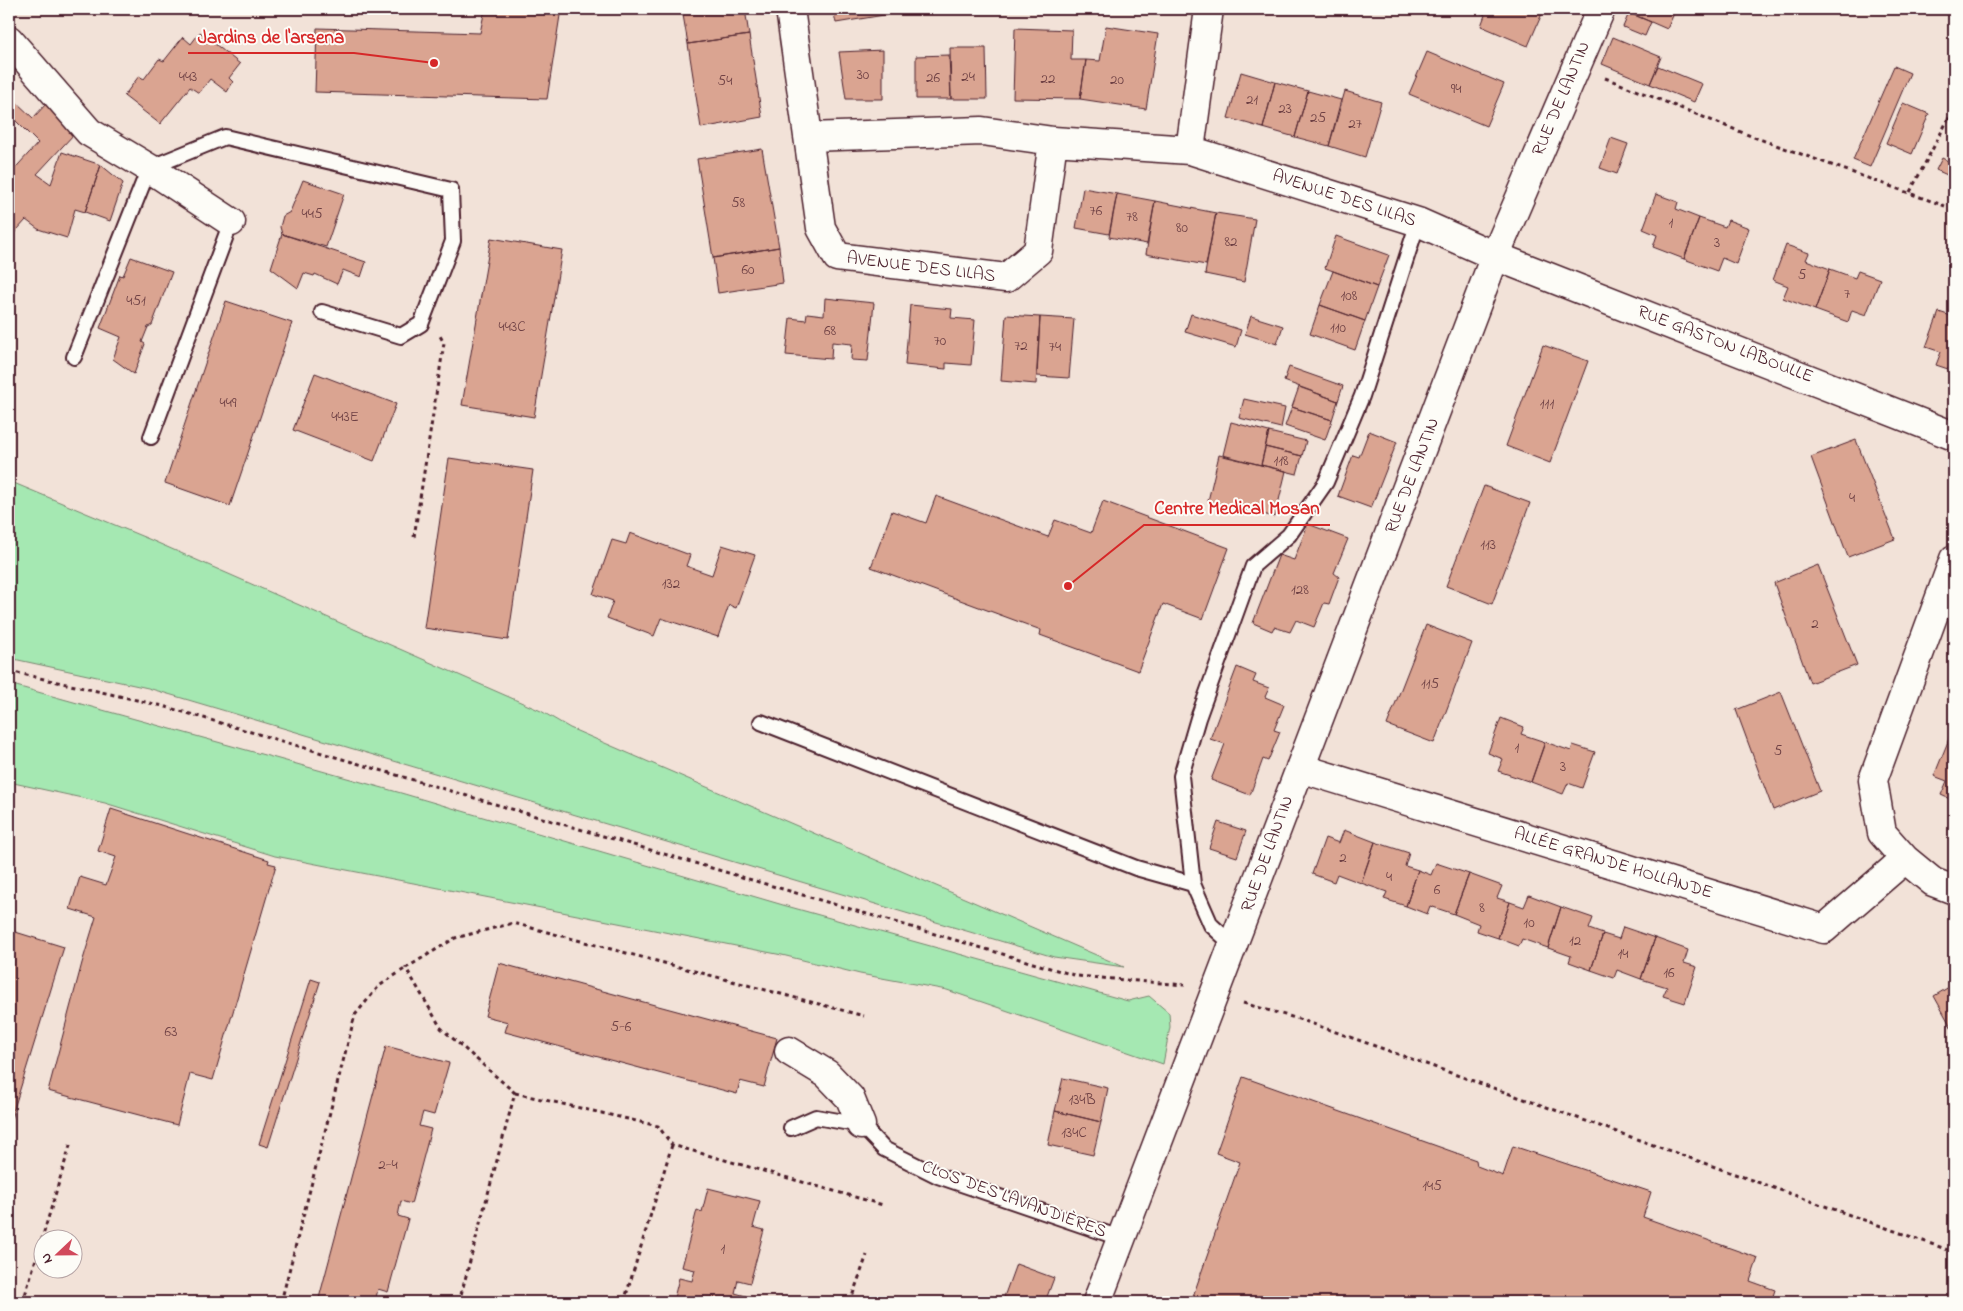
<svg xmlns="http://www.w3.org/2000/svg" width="1963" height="1311" font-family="'Indie Flower',sans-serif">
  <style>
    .green { fill: #a5e8b2; stroke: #78846e }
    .building { fill: #daa491; stroke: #4a1f2b }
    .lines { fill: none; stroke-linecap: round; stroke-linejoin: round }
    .lane-casing { stroke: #4a1f2b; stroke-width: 18 }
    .street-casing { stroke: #4a1f2b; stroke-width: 31 }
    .path { stroke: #4a1f2b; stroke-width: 3; stroke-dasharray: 4 4; stroke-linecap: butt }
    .lane { stroke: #fdfcf7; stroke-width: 14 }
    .street { stroke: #fdfcf7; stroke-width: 28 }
    .labels { text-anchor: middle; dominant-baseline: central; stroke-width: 4; stroke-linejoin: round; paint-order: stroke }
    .number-label { font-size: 15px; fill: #6e4044 }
    .street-label { font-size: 18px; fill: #4a1f2b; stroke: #fdfcf7 }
    .leader { fill: none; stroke: #d62828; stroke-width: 2 }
    .callout-dot { fill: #d62828; stroke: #fdfcf7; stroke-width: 2 }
    .callout-label { font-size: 19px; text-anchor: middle; font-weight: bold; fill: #d62828; stroke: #fdfcf7; stroke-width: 4; stroke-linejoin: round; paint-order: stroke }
  </style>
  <rect width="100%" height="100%" fill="#f2e2d8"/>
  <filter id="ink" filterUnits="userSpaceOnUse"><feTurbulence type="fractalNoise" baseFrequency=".02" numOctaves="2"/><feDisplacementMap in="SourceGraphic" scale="10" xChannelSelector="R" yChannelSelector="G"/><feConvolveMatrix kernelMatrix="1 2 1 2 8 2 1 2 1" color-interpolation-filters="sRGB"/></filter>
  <g filter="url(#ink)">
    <!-- green -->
    <path class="green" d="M9,481L151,540L541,711L570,728L1124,967L1054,957L148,688L9,658Z
      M9,684L401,793L783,905L1128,1001L1149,996L1169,1013L1170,1027L1163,1064L947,990L860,974L782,955L275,856L105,803L9,782Z"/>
    <!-- building -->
    <path class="building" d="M485,9H561L547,99L315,92L317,28L480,33Z
      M682,9H745L749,35L688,44Z
      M833,9H895L896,13L836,23Z
      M1473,9H1544L1528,46L1481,26L1485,15Z
      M1627,9H1676L1667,29L1626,11Z
      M1629,13L1651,22L1645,36L1623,27Z
      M1106,26L1158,34L1146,109L1080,99L1086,60L1100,61Z
      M1015,28L1072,30L1071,60H1086L1080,99L1013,98Z
      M200,32L240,64L229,78L233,82L227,92L210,79L199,93L190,87L160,124L124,96L139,76L144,79L159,59L164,61L183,37L191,44Z
      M749,35L762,117L701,128L688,44Z
      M1613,37L1661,57L1650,84L1602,64Z
      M950,48H986L987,99H951Z
      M883,50V99H846L839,52Z
      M1427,52L1504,84L1486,126L1409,94Z
      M949,55L951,99H916V56Z
      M1658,66L1702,84L1694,102L1650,84Z
      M1894,66L1910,73L1870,167L1853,160Z
      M1241,72L1275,82L1263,128L1228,118Z
      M1275,82L1308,91L1295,137L1263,128Z
      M1308,91L1341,100L1329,146L1295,137Z
      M1345,91L1381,102L1365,157L1329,146Z
      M14,100L33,118L47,103L75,133L37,174L51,184L62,152L101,165L85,212L75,209L67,238L38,229L26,220L9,239V175L38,143L9,114V106Z
      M1903,103L1929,114L1912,154L1886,143Z
      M1611,138L1628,144L1617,174L1600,168Z
      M762,149L779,247L713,258L697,159Z
      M1942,158L1954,164V178L1936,170Z
      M101,165L123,183L110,221L85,212Z
      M303,180L344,194L326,247L282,234L280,227L283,216L290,212Z
      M1083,188L1117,194L1109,234L1076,228Z
      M1117,194L1155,201L1147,244L1109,237Z
      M1656,194L1678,202L1676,209L1699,218L1684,259L1653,247L1657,235L1643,229Z
      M1155,201L1216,213L1206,265L1146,254Z
      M1216,213L1255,219L1244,282L1205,274Z
      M1699,218L1725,227L1728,220L1749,228L1736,264L1722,258L1717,271L1684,259Z
      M282,234L366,262L361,277L343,270L337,284L315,274L314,276L304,273L298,288L271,268Z
      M1336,236L1389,255L1377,287L1325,268Z
      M491,238L562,250L534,417L462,405Z
      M1786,245L1809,253L1806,260L1830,269L1815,310L1783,298L1788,286L1773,280Z
      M779,247L783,283L718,293L713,258Z
      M131,257L172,272L152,325L148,327L142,342L145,344L134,374L113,359L121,337L100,328L120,275L123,276Z
      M1830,269L1855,278L1858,271L1880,279L1866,315L1852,310L1848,322L1815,310Z
      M1333,271L1377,287L1365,321L1320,305Z
      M825,298L874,303L868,361L851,360L852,344L832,342L831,359L786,355L790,318L806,320L807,313L824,315Z
      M226,301L292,323L230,506L165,483Z
      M910,305L952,309L951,318L975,320L971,365L946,363V369L905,365Z
      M1320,305L1365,321L1355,350L1310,334Z
      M1939,312L1954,317V371L1936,365L1941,352L1926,347Z
      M1191,314L1241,330L1236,347L1185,332Z
      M1006,315L1040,317L1036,384L1001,381Z
      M1251,316L1283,326L1277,344L1245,334Z
      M1040,317L1074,319L1069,378L1037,376Z
      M1543,345L1588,361L1550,463L1506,446Z
      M1289,367L1343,386L1338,401L1284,381Z
      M315,373L396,404L374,461L293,430Z
      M1299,387L1338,401L1332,420L1292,407Z
      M1244,399L1285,408L1281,428L1239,418Z
      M1292,407L1332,420L1325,440L1285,426Z
      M1231,422L1269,432L1261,465L1223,455Z
      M1369,431L1397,442L1371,508L1338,496L1353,455L1359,457Z
      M1269,432L1306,441L1302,456L1265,447Z
      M1856,440L1895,539L1848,557L1811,457Z
      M1265,447L1302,456L1297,474L1261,465Z
      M1219,455L1286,471L1275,517L1208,501Z
      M449,458L533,470L508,640L424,628Z
      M1484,486L1530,503L1492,604L1446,586Z
      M936,496L1048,537L1055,520L1091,533L1103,501L1229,548L1203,619L1163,604L1138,671L1040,635L1041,630L871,567L892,511L926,523Z
      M1308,524L1348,539L1334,573L1339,577L1329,604L1324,603L1314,627L1296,620L1290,632L1274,627L1272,631L1253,623L1279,555L1294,560Z
      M630,533L690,555L686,566L712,575L722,545L755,555L736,608L729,605L718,637L661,618L654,636L607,618L613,601L593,594L612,540L626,544Z
      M1818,565L1857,665L1810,683L1774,583Z
      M1426,625L1472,643L1434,743L1387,725Z
      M1237,667L1256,675L1253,682L1269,688L1265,697L1284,705L1274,730L1280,732L1268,761L1263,759L1250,795L1211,780L1225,744L1210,739Z
      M1781,692L1820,791L1773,810L1736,710Z
      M1501,718L1524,727L1521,734L1545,742L1531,782L1498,771L1503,759L1488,753Z
      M1954,723V746L1947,744Z
      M1545,742L1571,751L1573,745L1595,752L1582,788L1568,783L1563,794L1531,782Z
      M1947,744L1954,746V801L1941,795L1947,781L1934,776Z
      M111,809L269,860L268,863L276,865L213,1080L190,1074L177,1125L48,1091L82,963L96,917L70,909L80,877L106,885L116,857L98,851Z
      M1218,822L1246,831L1237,857L1209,848Z
      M1344,830L1375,842L1361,883L1337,874L1334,882L1312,874L1325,838L1339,843Z
      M1375,842L1409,853L1405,866L1418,870L1406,906L1384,899L1387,892L1361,883Z
      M1436,863L1469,874L1454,914L1430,906L1427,914L1406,906L1418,870L1431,875Z
      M1469,874L1502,886L1497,898L1510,902L1498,938L1477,931L1479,924L1454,914Z
      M1529,895L1561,907L1548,948L1522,939L1519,946L1498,938L1510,902L1524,907Z
      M1561,907L1593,918L1589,929L1603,934L1591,970L1569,962L1571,956L1548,948Z
      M1623,927L1655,938L1641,979L1617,970L1614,978L1591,970L1603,934L1619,939Z
      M9,930L64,947L9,1125Z
      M1655,938L1688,950L1684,963L1697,967L1685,1003L1663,996L1667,987L1641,979Z
      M499,963L777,1038L764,1087L740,1081L737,1094L505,1032L508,1022L485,1016Z
      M311,979L320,982L268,1147L259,1144Z
      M1954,984V1032L1934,996Z
      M386,1046L449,1063L434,1115L423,1112L419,1126L431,1129L411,1204L401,1201L398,1216L408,1219L388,1292L378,1289L375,1302H318Z
      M1243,1077L1476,1160L1477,1166L1503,1176L1513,1146L1651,1192L1643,1217L1758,1258L1750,1281L1775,1290L1771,1302H1450L1432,1296L1430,1302H1191L1240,1162L1216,1153Z
      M1063,1078L1108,1088L1101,1122L1055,1111Z
      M1055,1111L1101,1122L1093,1155L1048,1145Z
      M708,1188L760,1201L753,1227L764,1230L750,1283L738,1280L735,1293L746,1296L745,1302H673L679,1278L692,1281L695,1270L682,1267L697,1210L702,1212Z
      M1016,1264L1054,1278L1045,1302H1019L1004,1297Z"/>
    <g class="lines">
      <!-- lane casing -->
      <g class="lane-casing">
        <path id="lane" d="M74,357L149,168L225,137L451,190L453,241L421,324L401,336L322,312
          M151,437L231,222
          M761,722L1136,868L1193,884
          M1234,946L1211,925L1193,884L1181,776L1198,718L1253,566L1289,535L1326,482L1362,396L1418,222
          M791,1128L816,1117L861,1125L884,1149L938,1176L1120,1238"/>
      </g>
      <!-- street casing -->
      <g class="street-casing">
        <path id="street" d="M790,9L821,228L837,257L1006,278L1038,251L1053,141
          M9,40L89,132L149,168L231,222
          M809,137L982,131L1053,141L1190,150L1418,222L1495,256L1954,436
          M1190,150L1209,9
          M1954,559L1873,780L1882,833L1905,859L1933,882L1954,890
          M1300,768L1824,929L1905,859
          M789,1051L827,1074L850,1098L861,1125
          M1097,1302L1495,256L1601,9"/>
      </g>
      <!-- path -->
      <path class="path" d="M1605,78L1751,136L1945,206
        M1910,192L1954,108
        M414,537L444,343L440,336
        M9,671L163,706L1077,976L1185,985
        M1243,1003L1302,1020L1954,1252
        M515,1093L658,1126L672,1145L883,1205
        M23,1302L71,1142
        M281,1302L355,1015L379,986L406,968
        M459,1302L515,1093L441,1028L406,968L455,938L513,923L864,1016
        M624,1302L672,1145
        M850,1302L867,1255"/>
      <!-- lane -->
      <use href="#lane" class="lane"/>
      <!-- street -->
      <use href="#street" class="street"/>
    </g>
  </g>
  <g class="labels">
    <!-- number labels -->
    <g class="number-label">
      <text x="863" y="75">30</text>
      <text x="188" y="77">443</text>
      <text x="968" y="77">24</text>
      <text x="933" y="78">26</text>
      <text x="1048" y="79">22</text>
      <text x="1117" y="80">20</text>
      <text x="725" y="81">54</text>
      <text x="1456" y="89">94</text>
      <text x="1252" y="100">21</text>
      <text x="1285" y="109">23</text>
      <text x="1318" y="118">25</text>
      <text x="1355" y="124">27</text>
      <text x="738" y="203">58</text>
      <text x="1096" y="211">76</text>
      <text x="312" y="214">445</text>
      <text x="1132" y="217">78</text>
      <text x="1671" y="223">1</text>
      <text x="1182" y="228">80</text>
      <text x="1231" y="242">82</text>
      <text x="1717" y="243">3</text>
      <text x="748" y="270">60</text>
      <text x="1802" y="275">5</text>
      <text x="1847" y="294">7</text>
      <text x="1349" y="296">108</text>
      <text x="136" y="301">451</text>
      <text x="512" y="327">443C</text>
      <text x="1338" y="328">110</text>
      <text x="830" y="331">68</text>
      <text x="940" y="341">70</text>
      <text x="1021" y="346">72</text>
      <text x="1055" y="347">74</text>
      <text x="228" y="403">449</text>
      <text x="1547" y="404">111</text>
      <text x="345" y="417">443E</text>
      <text x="1281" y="461">118</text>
      <text x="1852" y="498">4</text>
      <text x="1488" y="545">113</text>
      <text x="671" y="584">132</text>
      <text x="1300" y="590">128</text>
      <text x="1815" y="624">2</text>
      <text x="1430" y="684">115</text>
      <text x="1517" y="748">1</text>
      <text x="1778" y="751">5</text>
      <text x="1563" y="767">3</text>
      <text x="1343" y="858">2</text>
      <text x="1389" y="877">4</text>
      <text x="1437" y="890">6</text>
      <text x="1482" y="908">8</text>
      <text x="1529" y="923">10</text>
      <text x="1575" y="941">12</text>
      <text x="1623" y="954">14</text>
      <text x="1669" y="973">16</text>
      <text x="621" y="1027">5-6</text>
      <text x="171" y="1032">63</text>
      <text x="1082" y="1100">134B</text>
      <text x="1074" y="1133">134C</text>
      <text x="388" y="1165">2-4</text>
      <text x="1432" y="1186">145</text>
      <text x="723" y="1249">1</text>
    </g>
    <!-- street labels -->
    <g class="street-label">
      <text transform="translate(1562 99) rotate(-67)">RUE DE LANTIN</text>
      <text transform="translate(1344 199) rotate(18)">AVENUE DES LILAS</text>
      <text transform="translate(921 268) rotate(7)">AVENUE DES LILAS</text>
      <text transform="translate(1725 345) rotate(21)">RUE GASTON LABOULLE</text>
      <text transform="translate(1413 476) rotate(-69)">RUE DE LANTIN</text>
      <text transform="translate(1268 854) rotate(-70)">RUE DE LANTIN</text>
      <text transform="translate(1613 864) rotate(17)">ALLÉE GRANDE HOLLANDE</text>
      <text transform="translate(1014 1200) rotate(20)">CLOS DES LAVANDIÈRES</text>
    </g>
  </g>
  <!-- callouts -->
  <path class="leader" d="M434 63L354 53H188M1068 586L1144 525H1330"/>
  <g class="callout-dot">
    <circle cx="434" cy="63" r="5"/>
    <circle cx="1068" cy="586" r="5"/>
  </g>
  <g class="callout-label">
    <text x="271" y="43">Jardins de l'arsena</text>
    <text x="1237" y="514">Centre Medical Mosan</text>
  </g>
  <!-- margin -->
  <rect width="1963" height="1311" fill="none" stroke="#fdfcf7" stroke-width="30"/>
  <rect x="15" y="15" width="1933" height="1281" fill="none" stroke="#4a1f2b" stroke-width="2" filter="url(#ink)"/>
  <!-- north arrow -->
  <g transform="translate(58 1254) rotate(248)"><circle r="24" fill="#fdfcf7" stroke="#b5a4a5"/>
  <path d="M0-4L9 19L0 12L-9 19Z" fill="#d1495b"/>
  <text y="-8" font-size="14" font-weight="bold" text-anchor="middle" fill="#4a1f2b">N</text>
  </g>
</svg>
